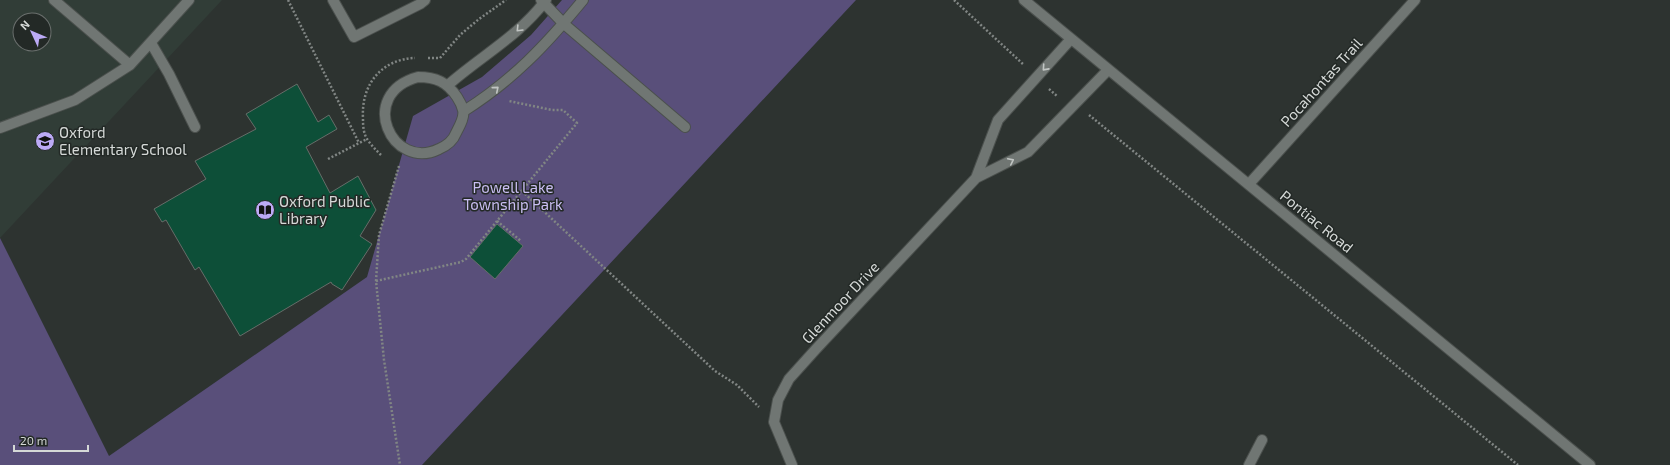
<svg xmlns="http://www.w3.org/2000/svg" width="1670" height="465" font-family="'Exo 2',sans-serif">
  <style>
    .built { fill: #313d37; fill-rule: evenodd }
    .green { fill: #594f7a }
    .building { fill: #0d4f38; stroke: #666d69 }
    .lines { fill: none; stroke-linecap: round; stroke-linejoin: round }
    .lane-casing { stroke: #4b504d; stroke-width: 12 }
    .street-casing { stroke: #4b504d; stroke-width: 12 }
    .path { stroke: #818684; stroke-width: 2.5; stroke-dasharray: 2 2; stroke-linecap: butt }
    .lane { stroke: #707673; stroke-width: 10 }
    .street { stroke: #707673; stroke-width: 10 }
    .oneway { stroke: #c1c5c3 }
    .labels { text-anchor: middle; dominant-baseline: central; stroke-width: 3; stroke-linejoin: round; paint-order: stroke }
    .street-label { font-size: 15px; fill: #d5d9d7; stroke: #232926 }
    .poi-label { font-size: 15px; fill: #d5d9d7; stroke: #232926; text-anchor: start }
    .park-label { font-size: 15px; fill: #cbbff4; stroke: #232926 }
  </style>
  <rect width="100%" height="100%" fill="#2d3330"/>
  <!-- built -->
  <path class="built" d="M0,0H222L0,238ZM20,20H44V44H20Z"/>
  <!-- green -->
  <path class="green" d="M562,0H856L422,465H0V238L109,456L367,277L413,116L482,77L531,35Z"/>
  <!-- building -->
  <path class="building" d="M297,84L318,122L329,115L337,129L306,147L330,193L358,176L376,210L360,236L372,244L342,290L332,284L331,282L240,336L199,267L195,270L166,220L162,222L154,209L206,179L195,161L256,129L246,114Z
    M497,224L523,246L495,279L470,257Z"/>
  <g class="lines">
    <!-- lane casing -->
    <g class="lane-casing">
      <path id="lane" d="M54,0L130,65
        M333,0L354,37L420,4L425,0
        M541,0L564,24L685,127
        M151,43L169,74L195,127
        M418,77C436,77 447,82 457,97C459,100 462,106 463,110C465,117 459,127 456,133C453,141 446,146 439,149C392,172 356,94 418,77Z
        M448,85C481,56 519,36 546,0
        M464,111C513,80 546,45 583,0
        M0,128L75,100L130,65L189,0"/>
    </g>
    <!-- street casing -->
    <g class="street-casing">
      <path id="street" d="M1024,0L1590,465
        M976,178L998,120L1071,39
        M1249,184L1415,0
        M792,465L774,422L778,400L789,379L816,349L976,178L1028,152L1108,70
        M1249,465L1262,440"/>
    </g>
    <!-- path -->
    <path class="path" d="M288,0L359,143
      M954,0L1024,65
      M428,58H440L460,35L479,19L506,0
      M1049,89L1057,96
      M1089,115L1518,465
      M381,155C376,150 371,145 367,139C363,132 363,125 363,118C361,84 382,59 415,58
      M328,159L367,139
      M399,166L379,235L376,281L384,360L400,465
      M522,191L715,371L737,385L759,407
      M497,221L521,241
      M376,281L461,262L466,259L577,123L563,110H552L509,101"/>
    <!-- lane -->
    <use href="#lane" class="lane"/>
    <!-- street -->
    <use href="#street" class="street"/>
  </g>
  <!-- one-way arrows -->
  <defs><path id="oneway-chevron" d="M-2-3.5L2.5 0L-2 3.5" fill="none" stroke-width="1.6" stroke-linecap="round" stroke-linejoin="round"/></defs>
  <g class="oneway">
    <use href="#oneway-chevron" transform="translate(519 29) rotate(134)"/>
    <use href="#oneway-chevron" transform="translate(1045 68) rotate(132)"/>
    <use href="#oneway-chevron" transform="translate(496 89) rotate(-40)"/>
    <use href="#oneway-chevron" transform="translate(1011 161) rotate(-26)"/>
  </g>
  <!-- icons -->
  <defs>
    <g id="school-disc" transform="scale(1)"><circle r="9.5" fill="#bcaaf6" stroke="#232926"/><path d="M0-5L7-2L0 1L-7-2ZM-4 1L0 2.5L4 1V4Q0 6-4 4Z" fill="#111"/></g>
    <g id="library-disc" transform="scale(1)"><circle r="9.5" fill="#bcaaf6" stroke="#232926"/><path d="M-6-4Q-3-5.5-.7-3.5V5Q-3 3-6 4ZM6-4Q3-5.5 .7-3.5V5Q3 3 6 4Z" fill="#111"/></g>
  </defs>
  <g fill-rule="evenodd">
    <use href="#school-disc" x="45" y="141"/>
    <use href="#library-disc" x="265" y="210"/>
  </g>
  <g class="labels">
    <!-- street labels -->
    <g class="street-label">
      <text transform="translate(1321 82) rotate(-48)">Pocahontas Trail</text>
      <text transform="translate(1317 221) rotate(39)">Pontiac Road</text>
      <text transform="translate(840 302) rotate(-47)">Glenmoor Drive</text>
    </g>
    <!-- poi labels -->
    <g class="poi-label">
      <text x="59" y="132">Oxford<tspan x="59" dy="17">Elementary School</tspan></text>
      <text x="279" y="201">Oxford Public<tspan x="279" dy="17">Library</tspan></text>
    </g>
    <!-- park labels -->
    <g class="park-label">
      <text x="513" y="187">Powell Lake<tspan x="513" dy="17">Township Park</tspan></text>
    </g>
  </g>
  <!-- north arrow -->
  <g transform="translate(32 32) rotate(314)"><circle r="19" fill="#232926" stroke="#6a6f6d"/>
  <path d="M0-3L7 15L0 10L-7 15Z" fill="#bcaaf6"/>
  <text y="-6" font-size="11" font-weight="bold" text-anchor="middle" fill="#d5d9d7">N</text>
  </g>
  <!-- scale -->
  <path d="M14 445v6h74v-6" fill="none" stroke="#d5d9d7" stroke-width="2"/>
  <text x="20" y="445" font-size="12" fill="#d5d9d7" stroke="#232926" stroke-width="3" paint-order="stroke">20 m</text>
</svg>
